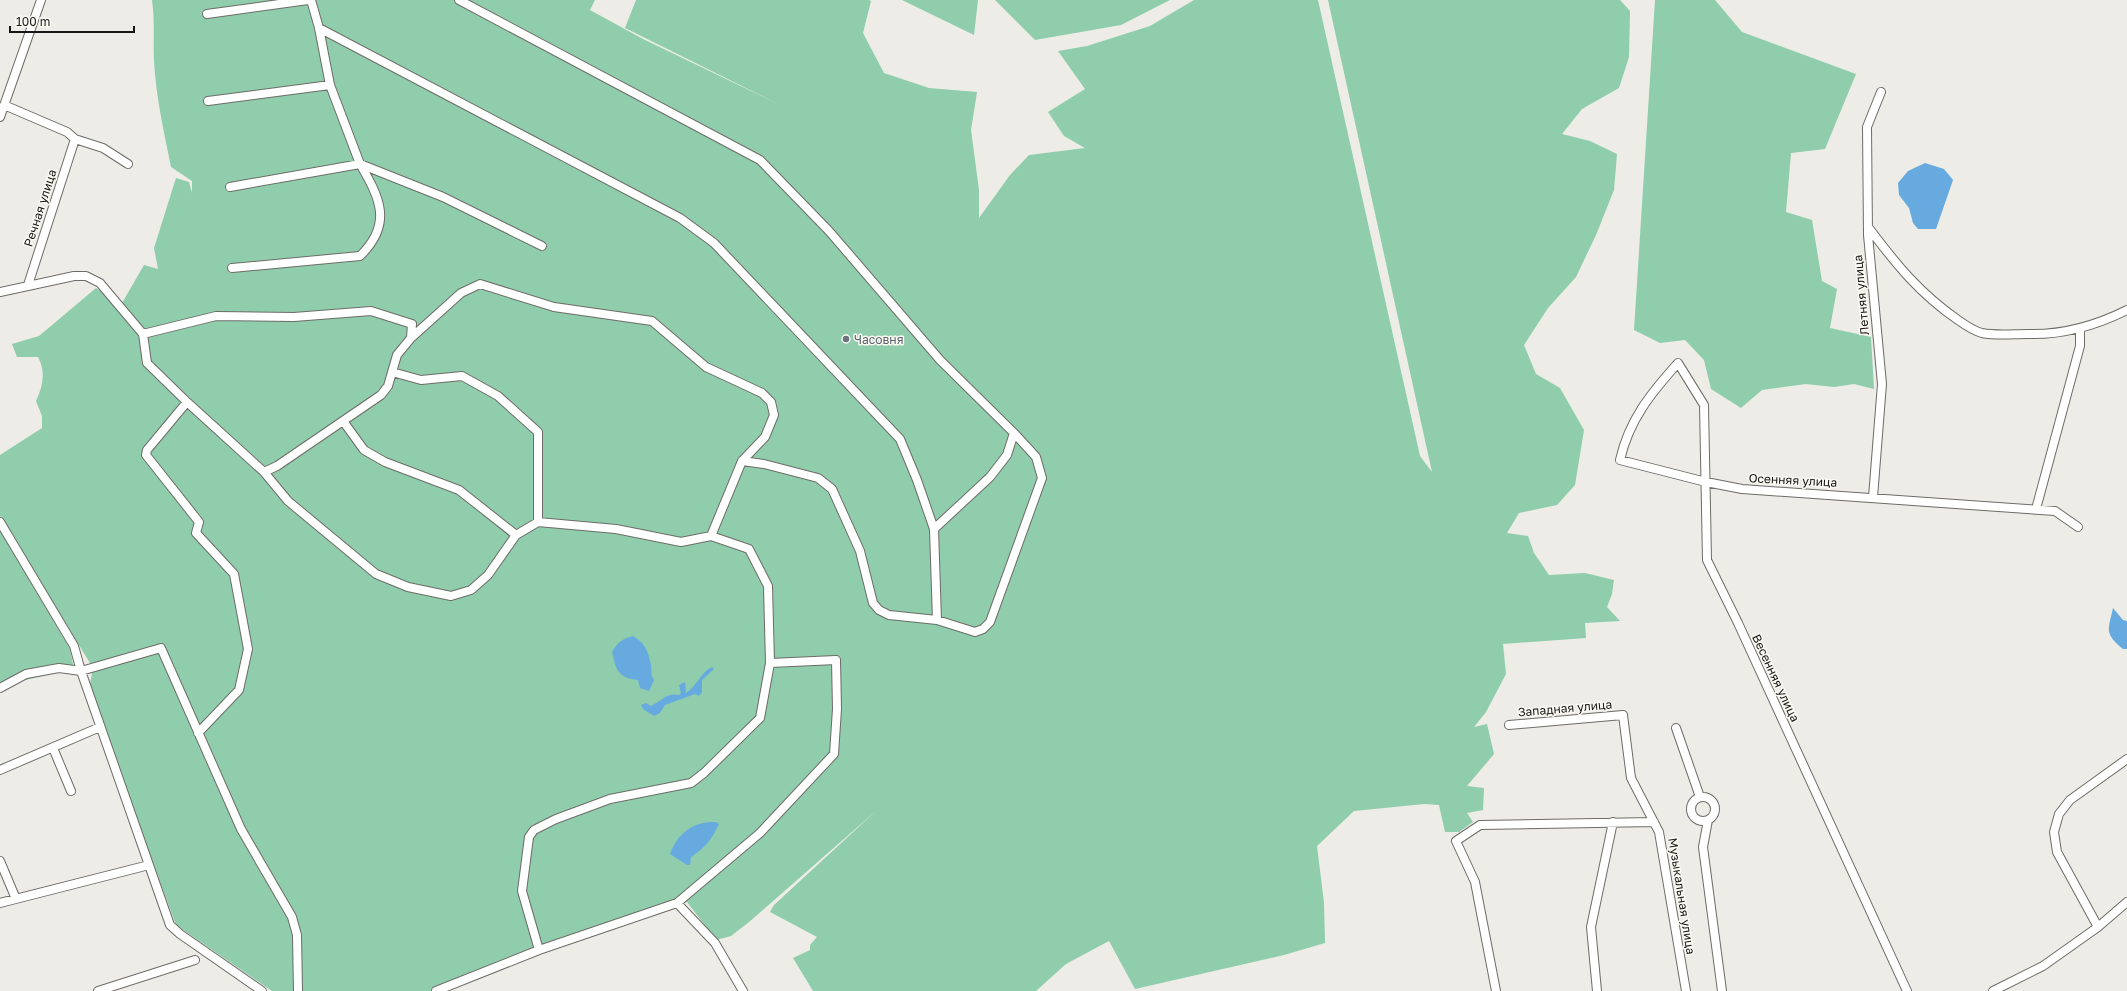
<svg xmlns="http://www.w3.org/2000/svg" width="2127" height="991" font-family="'Golos Text',sans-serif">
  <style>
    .green { fill: #8fcdad }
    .water { fill: #66aadf }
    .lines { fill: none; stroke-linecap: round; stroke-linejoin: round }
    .minor-casing { stroke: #6d6c67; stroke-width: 10 }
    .minor { stroke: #fff; stroke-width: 8 }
    .worship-dot { fill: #6b7280; stroke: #fbfaf3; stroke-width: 1.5 }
    .labels { text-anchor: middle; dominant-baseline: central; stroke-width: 3; stroke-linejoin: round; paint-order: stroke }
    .street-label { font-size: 12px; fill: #171614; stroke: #fbfaf3 }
    .worship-label { font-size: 12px; fill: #5b616d; stroke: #fbfaf3; text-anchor: start }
  </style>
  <rect width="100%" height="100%" fill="#edece6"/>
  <!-- green -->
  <path class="green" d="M152,0H595L590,10L643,39L782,106L625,28L636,0H869L871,1L863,33L884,73L929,88L977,92L971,130L979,190V218L1010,175L1029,155L1085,148L1064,136L1048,112L1085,89L1058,51L1087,46L1150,26L1194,0H1318L1420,456L1432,472L1328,0H1620L1630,11L1629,57L1619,88L1582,109L1562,134L1590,141L1617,154L1614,190L1596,235L1576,277L1548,308L1524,345L1536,374L1560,388L1584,430L1575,485L1557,505L1519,513L1507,533L1528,536L1534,553L1549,575L1585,573L1614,580L1612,594L1607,607L1620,621L1585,623L1586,638L1503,644L1506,674L1486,712L1474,727L1487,724L1494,754L1467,786L1484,788L1483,810L1467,813L1473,822L1459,832H1445L1439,805L1424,804L1354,811L1317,846L1324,903L1325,943L1284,955L1135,989L1109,941L1066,964L1036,991H813L793,958L810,950V945L817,937L770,912L774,905L877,810L749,922L731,936L716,940L687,902L437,991H272L176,925L111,749L90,684L93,668L0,516V455L42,428V416L36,401C43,386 46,372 38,357H17L12,344L39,336L96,288L122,303L144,265L158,269L154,248L176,178L189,182L192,193V181L171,167C164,132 156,97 154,61C153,41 155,21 152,0Z
    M902,0H978L974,35Z
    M995,0H1170L1121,25L1035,40Z
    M1655,0H1715L1742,32L1856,74L1825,149L1791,153L1786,212L1812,220L1822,281L1837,289L1830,328L1871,337L1874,389L1854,384L1834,387L1806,384L1762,390L1741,408L1711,389L1704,360L1685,340L1660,343L1634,330Z
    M0,531L70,649L74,669L21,681L0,693Z"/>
  <!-- water -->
  <path class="water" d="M1925,163L1944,169L1953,180L1936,229H1918L1913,223L1909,208L1899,195L1898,183L1908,171Z
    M2113,608L2123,620L2127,621V649H2123C2104,633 2108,631 2113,608Z
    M633,636C645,643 648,651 651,665C652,671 650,674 654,680L649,691L640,688L638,680C618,678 616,670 612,652C618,642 622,639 633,636Z
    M712,667L714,669L702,680V692L699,696L695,694L665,705L660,713L654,716L643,709L641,705L646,703L651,706C661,701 667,692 679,695L681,693L679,685L685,682L686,693C697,686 700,673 712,667Z
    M716,822L719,824C712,839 705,848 691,857L690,865H687L670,854C677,834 693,821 716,822Z"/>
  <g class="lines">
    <!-- minor casing -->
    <g class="minor-casing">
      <path id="minor" d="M311,0L319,28L330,85L360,164L443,197L542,246
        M459,0L760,160L829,231L940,360L1014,433L1007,455L990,477L934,529
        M207,14L308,0
        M319,28L680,218L714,243L900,439L917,480L934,529L937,620
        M208,101L330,85
        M4,105L67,132L75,139L103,148L128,164
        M0,117L41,0
        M230,187L360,164C380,198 393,224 360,256L232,268
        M1868,227C1896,264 1919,293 1958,320C1965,325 1974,331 1982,333C1996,336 2013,334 2028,334C2064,335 2095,326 2127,310
        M28,285L75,139
        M0,292L74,276H86L100,283L143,334L216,316L294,317L371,311L412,324L411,338L461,293L480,284L554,307L652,321L706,367L762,393L771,402L774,415L765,437L742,461L711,536
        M143,334L147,363L187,402L264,472L288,501L376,574L408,587L451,596L471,590L488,575L516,535L538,522L616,529L681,542L711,536L749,549L768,586L770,663L760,718L704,773L691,783L610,799L556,819L534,830L529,837L522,891L539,950
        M392,372L421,380L462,376L498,396L538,432V522
        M187,402L147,450L146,455L199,522L196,533L234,574L248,649L239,690L198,733
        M343,421L364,450L385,462L459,490L516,535
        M742,461L764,464L818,478L832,489L860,551L873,603L879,610L889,615L937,620L975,632L983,629L990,622L1042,478L1036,457L1014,433
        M264,472L277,466L381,395L388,386L397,355L411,338
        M1873,497L1882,384L1868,235L1867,127L1881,92
        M2036,509L2080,346V329
        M0,522L74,646L81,671L170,925L180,934L262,991
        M0,688L26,674L59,668L81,671L161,648L241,829L292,917L297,935L298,991
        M1509,725L1623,715L1631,778L1659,832L1686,991
        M1676,728L1700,797
        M53,748L71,791
        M0,770L100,727
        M1691 809a12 12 0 1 1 24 0a12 12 0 1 1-24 0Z
        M1708,820L1703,847L1722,991
        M0,861L16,899
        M0,903L149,865
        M677,903L715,943L743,991
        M2098,927L2057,852L2054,832L2059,814L2070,800L2127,759
        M98,991L195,960
        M436,991L539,950L677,903L760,833L834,754L837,709L836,660L770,663
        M1496,991L1475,882L1456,841L1480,825L1654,822
        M1597,991L1591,927L1613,822
        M1907,991L1738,623L1707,560L1704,405L1678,363C1651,393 1629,420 1620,460L1706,482L1742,489L2055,511L2078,527
        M1993,991L2043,966L2098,927L2127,902"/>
    </g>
    <!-- minor -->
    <use href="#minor" class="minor"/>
  </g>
  <!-- markers -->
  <circle class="worship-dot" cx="846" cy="339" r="4"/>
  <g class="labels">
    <!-- street labels -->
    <g class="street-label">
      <text transform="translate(40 208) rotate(-72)">Речная улица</text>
      <text transform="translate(1861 295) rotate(-95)">Летняя улица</text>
      <text transform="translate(1793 480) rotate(3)">Осенняя улица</text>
      <text transform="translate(1776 678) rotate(65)">Весенняя улица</text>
      <text transform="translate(1565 708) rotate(-5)">Западная улица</text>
      <text transform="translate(1682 896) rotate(81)">Музыкальная улица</text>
    </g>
    <!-- worship labels -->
    <g class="worship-label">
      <text x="854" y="339">Часовня</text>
    </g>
  </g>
  <!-- scale -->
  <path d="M10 26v6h124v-6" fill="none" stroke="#171614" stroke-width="2"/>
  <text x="16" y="26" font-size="12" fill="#171614" stroke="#fbfaf3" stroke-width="3" paint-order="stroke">100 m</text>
</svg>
